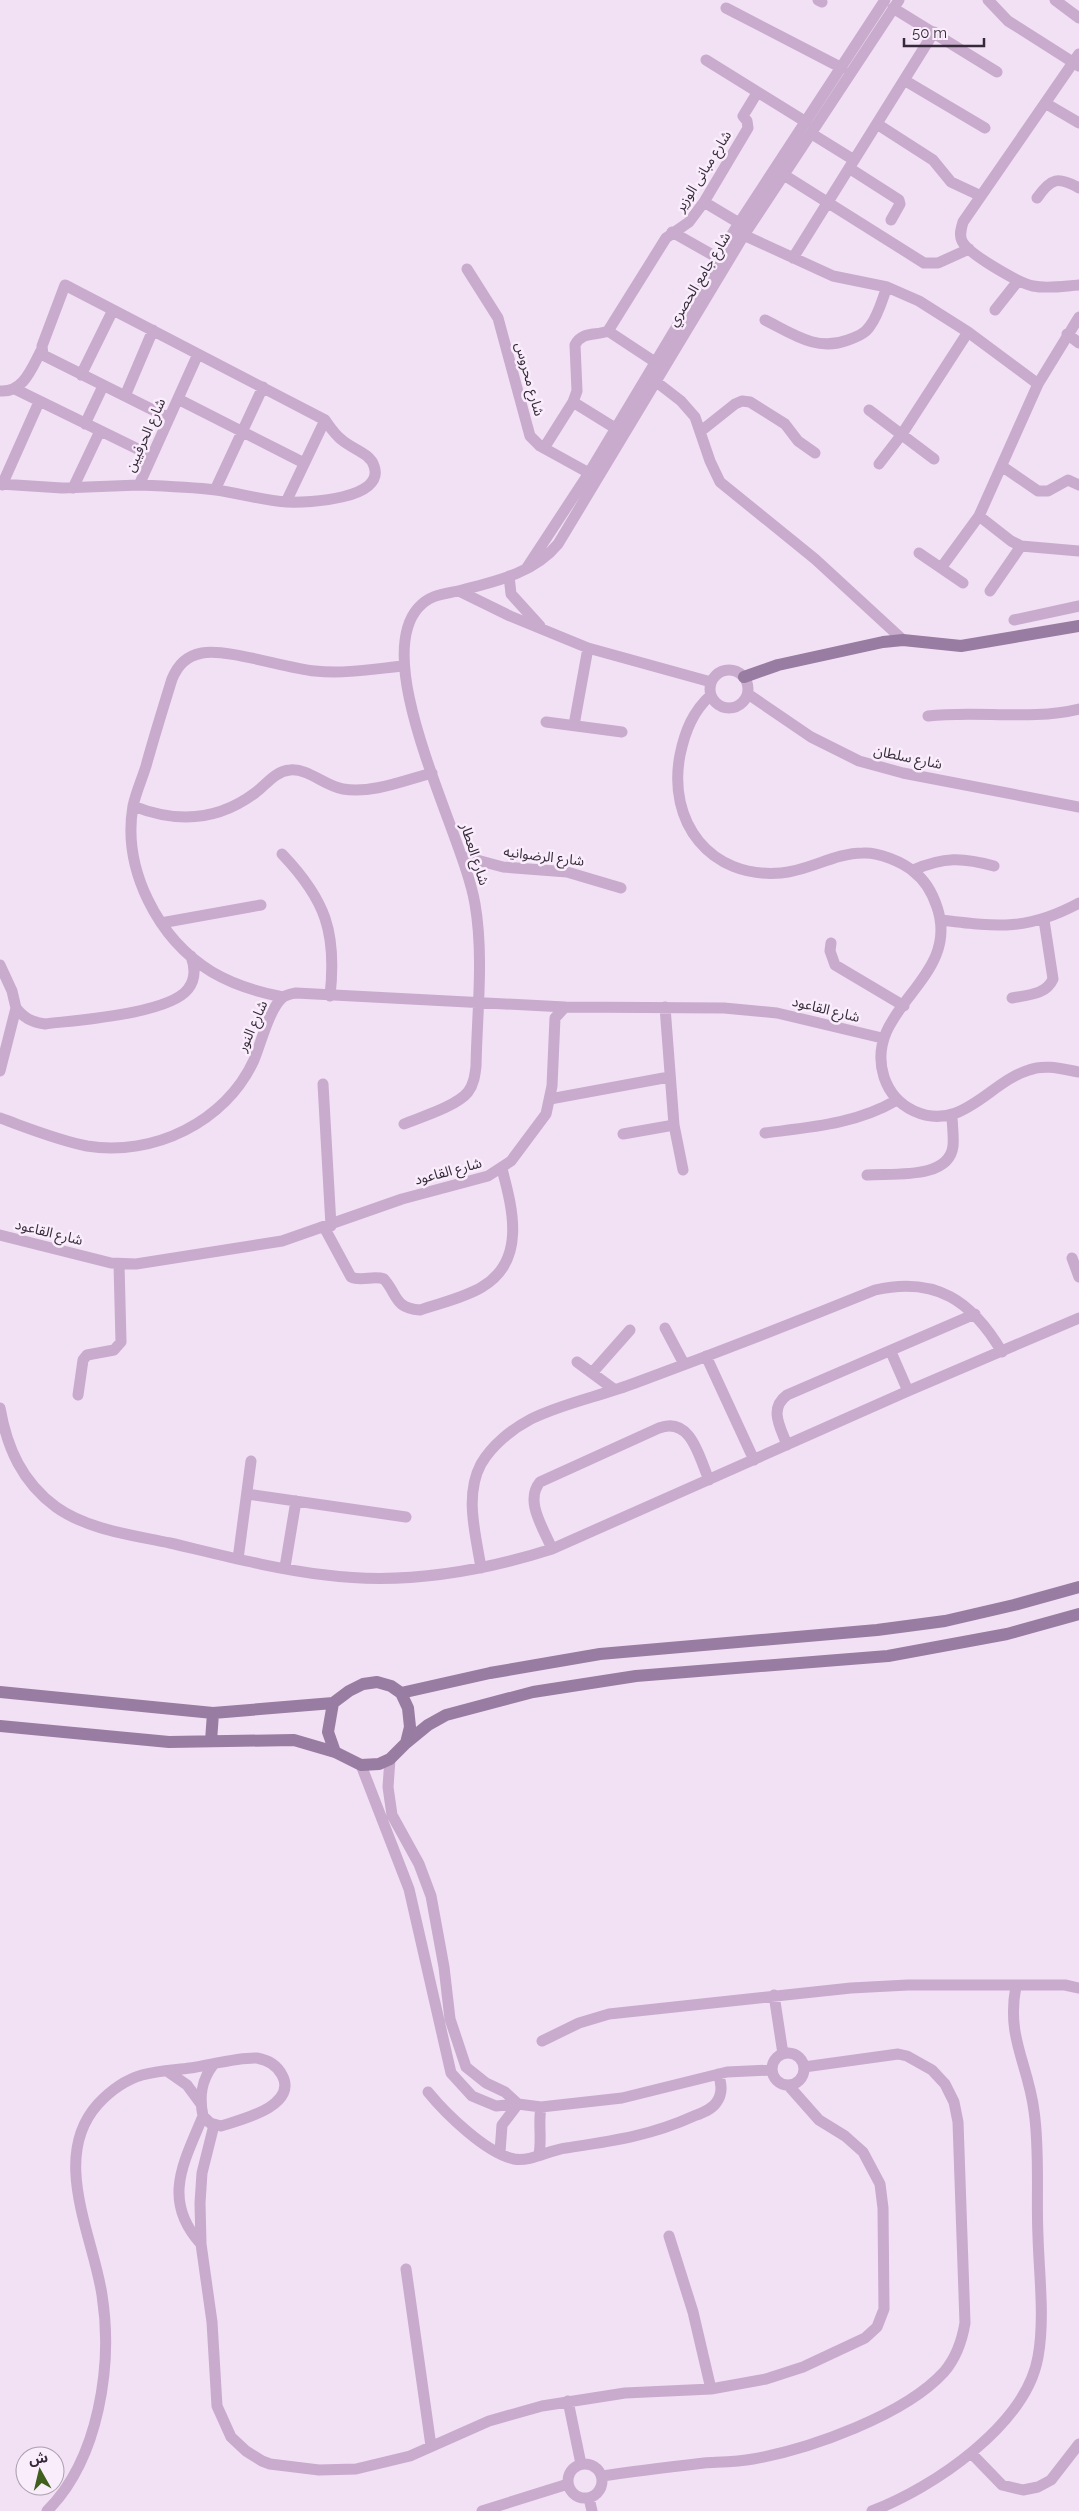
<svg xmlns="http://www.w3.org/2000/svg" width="1079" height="2511" font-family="Raleway,'Noto Sans Arabic',sans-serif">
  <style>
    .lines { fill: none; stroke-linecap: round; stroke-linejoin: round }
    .street { stroke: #c8abcd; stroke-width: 11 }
    .secondary { stroke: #987ca1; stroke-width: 12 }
    .labels { text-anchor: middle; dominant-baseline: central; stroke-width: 5; stroke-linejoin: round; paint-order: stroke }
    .street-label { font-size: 14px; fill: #362a3a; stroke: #faedfb }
  </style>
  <rect width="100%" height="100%" fill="#f2e0f4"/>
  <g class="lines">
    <!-- street -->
    <path class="street" d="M818,0L822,2
      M988,0L1008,21L1079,66
      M1055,0L1079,18
      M726,8L842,68
      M893,8L997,72
      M1079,54L963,222C961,229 959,235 962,241C968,254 1019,283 1033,286C1048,289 1064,286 1079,285
      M706,60L806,122
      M904,80L985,128
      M1045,103L1079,123
      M877,124L933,160L951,182L981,196
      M812,134L854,160
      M849,168L899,200L900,204L891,220
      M784,175L924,263H938L969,249
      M1037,198C1051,178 1058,176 1079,188
      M704,202L739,223
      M672,232L718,258
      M737,232L833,276L887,287L919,301L968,332L1038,384
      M793,258L934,32
      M467,269L498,318L530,436L540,446L589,473
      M995,310L1018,281
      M765,320C793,334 817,352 848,340C856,337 865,334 870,326C878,316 882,300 887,287
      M608,331L666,238L689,222L704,202L748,128L747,121L743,116L757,93
      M608,331L655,362
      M1067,334L1079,343
      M81,375L113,310
      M650,377L681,401L695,417L710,461L720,482L815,559L903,640
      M15,389L152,456
      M0,391C24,393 32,367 42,349
      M125,396L153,330
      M178,399L304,463
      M573,402L615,428
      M869,410L934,459
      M85,424L103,386
      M701,431L735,404L742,401L750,402L785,424L798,441L815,453
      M544,448L573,402L577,391L575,345C582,331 596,336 608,331
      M879,464L902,434L968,332
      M1003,467L1038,491H1048L1068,480L1079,485
      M0,484L62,488L139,485L198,354
      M2,485L39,402
      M139,485C165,486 191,487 216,490C239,493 264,501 287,502C308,503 386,499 374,466C370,453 352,449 342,440C335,435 330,427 325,420L65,285L42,346L43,355L169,418
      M73,488L100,431
      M215,490L263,387
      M286,502L325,420
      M979,516L1011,541L1021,546L1079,551
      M919,553L963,583
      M941,568L979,516L1038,384L1079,317
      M526,569L589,473L734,231L885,0
      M509,576L511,594L540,626
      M459,591L510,616L588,648L711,682
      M990,591L1021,546
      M1014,620L1079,606
      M710 689a19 19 0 1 1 38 0a19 19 0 1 1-38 0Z
      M748,694L811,737L859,761L903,773L1079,807
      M711,695C693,711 685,731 680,755C667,822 710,879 781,873C809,871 834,853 863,853C878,852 903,862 914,872C925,880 933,895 937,907C962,980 862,1008 884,1077C889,1092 899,1104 914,1111C962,1133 989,1082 1029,1070C1045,1064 1062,1069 1079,1072
      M928,716C977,710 1031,721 1079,709
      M546,722L622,732
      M574,725L588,648
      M133,806C176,823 218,821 255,793C266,785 275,771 290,770C308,768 325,786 343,789C372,794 405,780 432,773
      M282,854C326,900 337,933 330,996
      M462,856L503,867L567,872L621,888
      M913,870C944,857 962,857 994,866
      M941,920C998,927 1027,931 1079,903
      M161,923L261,905
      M831,943L830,951L835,965L904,1006
      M0,965L12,991L16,1008L0,1071
      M283,997C257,992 234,985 212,972C158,939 122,869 133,806C136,792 142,779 146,766C154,737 163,708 172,679C178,665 186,656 202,653C226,648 285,668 315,671C344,674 374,669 403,666
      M1012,998C1027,995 1046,995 1053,979L1044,920
      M665,1007L674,1125L683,1170
      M16,1008C24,1018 31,1022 45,1024C77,1020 169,1014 188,989C196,979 195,967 191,956
      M323,1084L331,1226
      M550,1099L669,1077
      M0,1118C28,1128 57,1140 87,1146C153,1157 226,1122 254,1060C261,1043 269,1010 282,998C285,995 291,994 296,993L565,1007
      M404,1124C421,1117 457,1106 468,1092C474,1084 475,1075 476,1066C477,1013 484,956 475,904C464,836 369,664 418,608C430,594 445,594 462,590C497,581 534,573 558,544L744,235L899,0
      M765,1133C812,1127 856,1124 897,1100
      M623,1134L674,1125
      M867,1175C893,1173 949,1180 953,1146C954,1136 952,1125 952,1114
      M324,1227L351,1277C362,1282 373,1275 384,1279C398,1295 394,1308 420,1310C440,1303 464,1298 482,1287C526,1261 513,1210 502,1169
      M0,1235L111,1263L136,1264L282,1241L402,1199L488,1176L511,1161L546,1114L552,1086L555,1018L565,1007L724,1008L777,1013L882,1038
      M1072,1258L1079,1277
      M665,1328L684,1364
      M891,1352L908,1391
      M706,1356L754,1460
      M577,1362L615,1390
      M592,1373L630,1330
      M78,1395L83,1360L87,1355L114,1350L121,1342L119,1264
      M0,1408C7,1448 22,1482 56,1507C88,1530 133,1535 170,1543C221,1555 274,1569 326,1575C402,1585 480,1572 552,1549L908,1391L1079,1318
      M787,1445C781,1428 768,1409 787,1395L975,1314
      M247,1494L406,1517
      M552,1549C544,1529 524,1501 540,1482L659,1428C691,1416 699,1457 709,1480
      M238,1559L251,1461
      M285,1567L296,1501
      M481,1568C476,1535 464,1496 481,1464C492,1445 512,1429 531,1419C563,1403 601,1396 635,1383C716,1353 796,1322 875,1290C936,1276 972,1301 1002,1352
      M390,1759L388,1787L392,1815L419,1864L431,1896L444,1967L450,2019L466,2067L486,2083L505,2092L518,2104
      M361,1765L409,1889L451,2073L472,2096L496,2106L518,2104L541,2107L622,2098L727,2072L772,2070
      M774,1995L783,2054
      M542,2041L579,2023L609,2014L851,1988L908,1985H1065L1079,1988
      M772 2069a16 16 0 1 1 32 0a16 16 0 1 1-32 0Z
      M167,2071L187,2085L201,2104
      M428,2092C446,2114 486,2153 514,2159C531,2162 549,2150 566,2148C612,2141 650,2136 694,2116C702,2113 711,2110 716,2103C723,2094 722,2084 718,2074
      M214,2125L202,2173L200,2203L201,2244L212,2322L217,2406L231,2437L246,2451L262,2461L270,2464L319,2470L356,2469L410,2456L489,2421L542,2406L625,2393L711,2389L766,2379L803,2367L865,2338L877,2327L884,2309L883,2208L880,2184L863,2152L845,2136L819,2120L788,2085
      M500,2152L502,2125L518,2104
      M539,2154C542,2139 538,2123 541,2107
      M669,2236L693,2312L711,2389
      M201,2244C161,2200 184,2162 203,2116
      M406,2269L431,2446
      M568,2401L581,2464
      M971,2453L1002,2485L1023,2490L1038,2487L1051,2480L1079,2444
      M568 2481a17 17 0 1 1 34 0a17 17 0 1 1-34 0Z
      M602,2476C636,2471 670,2467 704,2463C720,2462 737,2462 753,2459C810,2449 905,2415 944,2372C956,2358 962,2341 965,2323L958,2122L954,2102L945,2084L932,2070L907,2056L898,2054L804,2067
      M589,2498L592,2511
      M47,2511C99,2459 113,2365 102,2295C93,2235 50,2157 98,2104C110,2091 125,2080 142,2075C157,2071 175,2070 190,2068C210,2065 239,2057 257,2058C268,2060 277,2065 282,2075C299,2106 240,2120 221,2126L210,2123L203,2116C199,2097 201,2081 213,2065
      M482,2511L568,2484
      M872,2511C933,2488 1026,2425 1038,2357C1045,2318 1039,2275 1038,2236C1036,2195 1040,2152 1034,2111C1028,2063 1006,2038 1016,1986"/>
    <!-- secondary -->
    <path class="secondary" d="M744,677L778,665L883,642L903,640L961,646L1079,626
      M0,1692L213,1713L333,1703
      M401,1693L490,1673L600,1654L877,1630L945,1621L1014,1605L1079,1587
      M0,1726L169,1742L294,1740L335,1752L361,1765L379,1764L390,1759L406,1743L410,1727L408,1708L401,1693L391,1686L377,1682L363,1684L349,1691L333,1703L328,1732L335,1752
      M211,1741L213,1713
      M406,1743L428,1725L446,1715L533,1692L636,1676L888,1656L1007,1634L1079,1614"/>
  </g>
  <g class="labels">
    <!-- street labels -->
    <g class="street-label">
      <text transform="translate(703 171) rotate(-58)">شارع مبانى الوزير</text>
      <text transform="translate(699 279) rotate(-59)">شارع جامع الحصري</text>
      <text transform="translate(530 379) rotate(75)">شارع محروس</text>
      <text transform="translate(145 435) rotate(-66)">شارع الحرفيين</text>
      <text transform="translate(908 757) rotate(12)">شارع سلطان</text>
      <text transform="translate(475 854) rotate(72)">شارع العطار</text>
      <text transform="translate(544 856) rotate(7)">شارع الرضوانيه</text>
      <text transform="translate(826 1009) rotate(14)">شارع القاعود</text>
      <text transform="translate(252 1026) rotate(-66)">شارع النور</text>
      <text transform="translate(448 1171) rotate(-15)">شارع القاعود</text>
      <text transform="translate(49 1232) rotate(14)">شارع القاعود</text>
    </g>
  </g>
  <!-- north arrow -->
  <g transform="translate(40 2471) rotate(352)"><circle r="24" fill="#faedfb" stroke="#ac9fae"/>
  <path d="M0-4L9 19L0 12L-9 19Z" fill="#405e1e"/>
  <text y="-8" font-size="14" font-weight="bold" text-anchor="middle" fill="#362a3a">ش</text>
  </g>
  <!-- scale -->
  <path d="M904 38v8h80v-8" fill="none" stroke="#362a3a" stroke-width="2.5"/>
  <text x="912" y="38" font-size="15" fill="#362a3a" stroke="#faedfb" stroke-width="4" paint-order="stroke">50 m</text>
</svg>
